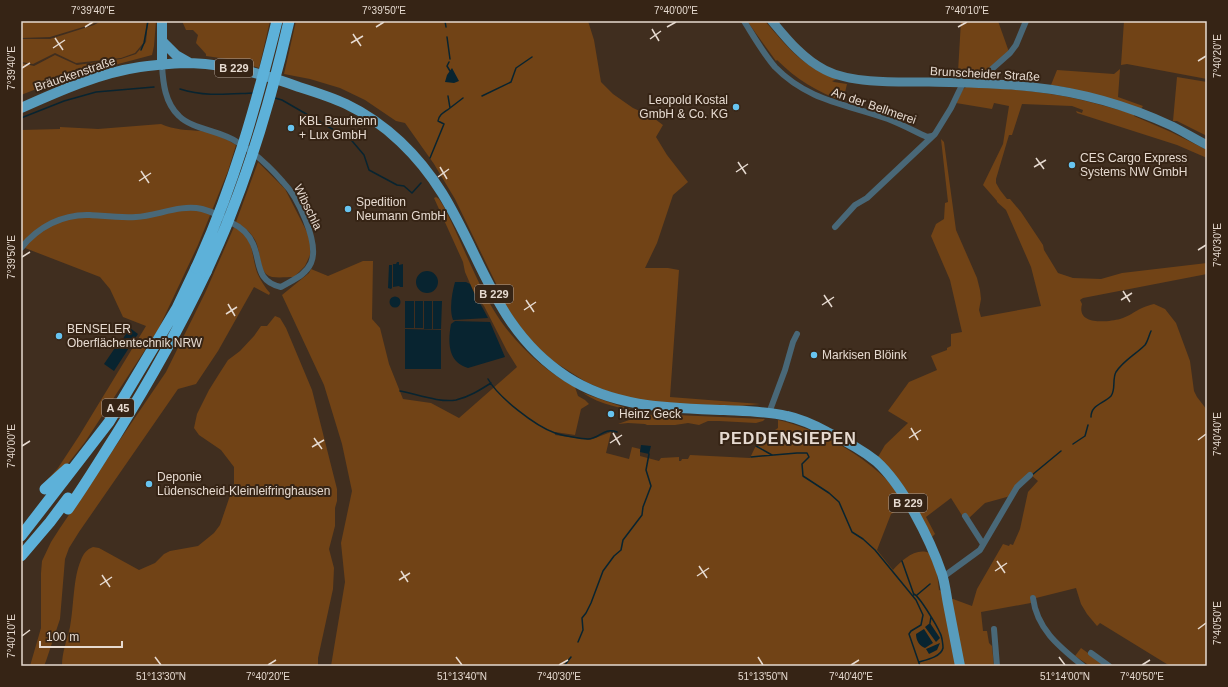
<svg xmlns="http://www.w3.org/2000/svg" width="1228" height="687" font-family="Arial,sans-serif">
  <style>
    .green { fill: #714316 }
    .water { fill: #082430 }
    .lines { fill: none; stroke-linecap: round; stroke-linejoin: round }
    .stream { stroke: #082430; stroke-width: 1.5 }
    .street { stroke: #496878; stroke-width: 6 }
    .secondary { stroke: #52869f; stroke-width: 9 }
    .primary { stroke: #589cbd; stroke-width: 10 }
    .highway { stroke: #5db1d9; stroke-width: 11 }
    .highway-bridge { stroke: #5db1d9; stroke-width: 11 }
    .ticks { fill: none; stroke: #e6dad0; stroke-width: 1.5 }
    .poi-dot { fill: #67c4f0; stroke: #362415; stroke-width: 1.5 }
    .labels { text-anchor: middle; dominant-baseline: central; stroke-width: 4; stroke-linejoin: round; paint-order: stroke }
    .shield { fill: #362415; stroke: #b1a398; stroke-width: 1 }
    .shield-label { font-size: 11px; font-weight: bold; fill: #e6dad0 }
    .street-label { font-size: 12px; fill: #e6dad0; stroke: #362415 }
    .poi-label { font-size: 12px; fill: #e6dad0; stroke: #362415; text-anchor: start }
    .district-label { font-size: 16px; font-weight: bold; letter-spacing: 1px; fill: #e6dad0; stroke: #362415 }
    .neatline { fill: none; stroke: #e6dad0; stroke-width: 1.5 }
    .ticks-label { font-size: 10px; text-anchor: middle; fill: #e6dad0 }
  </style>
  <rect width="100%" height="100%" fill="#402e1f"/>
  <!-- green -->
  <path class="green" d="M21,21H98L93,24L50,37L21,38Z
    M101,21H147L145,41L135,53L121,58L76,63L55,53L33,64L21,62V39H50L94,25Z
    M148,21H156L154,46L152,55L62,79L21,95V63L34,66L55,55L77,65L121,59L136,54L146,42Z
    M182,21H270L259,68L234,60L206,56V54L196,43L198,35L193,30H186Z
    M296,21H588L594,40L601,82L613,94L633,108L651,116L663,125L656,137L667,155L688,182L673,195L657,243L645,268H668L679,270L670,397L760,404L739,406L681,404L632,399L607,391L586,382L553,361L530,340L500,298L502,296L455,199L434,164L405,123L396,121L365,100L340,88L310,79L284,74Z
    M747,21H765C788,48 803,67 838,79L832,81L834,82L847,84L843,101C817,92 796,79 777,60L776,61Z
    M961,21H998L1009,52L991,68L978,76V73L958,72Z
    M1124,21H1207V79L1127,64L1121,65Z
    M1120,69L1118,97L1143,106L1141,109L1069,88L1051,85L1057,70L1114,74Z
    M1177,77L1207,82V136L1177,121H1173Z
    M968,86C998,88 1028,90 1057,95C1083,99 1108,107 1134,114V116L1171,132L1207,150V158L1177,145L1077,113L1076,111L1082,113L1083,110L1072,106L1022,104L1012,135H1009L996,179V183L1000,190L1007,199H1010L1021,212L1043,245L1044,250L1058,273L1073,278L1101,279L1122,273L1207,263V274L1083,298L1080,300L1082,304C1076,326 1108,322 1120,319C1128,317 1135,311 1142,308C1146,306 1150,305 1154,304L1165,309L1176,323L1190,361L1194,391L1197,397L1207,410V666H1170L1100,623L1097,626L1087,614L1081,604L1076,588L1036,598V602L981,612L983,631H987L989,643L992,646L994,666H962L950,599H953L972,606L977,589L1003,544L1009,546L1010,544L1013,545L1020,529L1028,492L1038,481L1031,475L1014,495L985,503L969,518L963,517L951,498L926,517L935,534L931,538L878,457L885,445L908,423L888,411L909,382L937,370L931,356L947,350V348L951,346V334L962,332L950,280L931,236L936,224L944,219L945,203L948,202L941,139L944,142L956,230L977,278L980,290L981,299L979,310L981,317L1041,306L1031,267L1006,210L997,202V201L983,185L1003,144L1009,106L994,103L992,109L956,103L963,89Z
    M161,124C174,130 188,130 201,131C212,132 227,139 236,145L228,171L198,245L158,330L85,442L63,470L45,485L40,488L58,468L79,436L146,326L123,317L110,289L100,277L25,248L21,245V130L60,129V127L98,129Z
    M258,162L285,189L307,232L310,240V255L305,266L294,277C288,277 279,278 272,277C258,274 261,253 256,242C252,233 244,227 236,222Z
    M436,197L439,199L444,207C461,240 474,277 493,309C511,340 544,371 575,387L578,396L585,400L589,404L581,409L575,435L555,432V435L590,440L611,432L606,453L629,459L632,447L640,449V456L659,461L661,458L679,457V461H681L682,459H688L690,455L750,458L760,437L766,436L778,428V420C817,429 857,451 886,479C894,487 900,498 905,507L891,514L877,550L893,570C901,561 916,547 929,553L937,573L939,590L942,591L956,666H331L345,582L341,543L352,491L342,444L324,385L282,295L309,273L311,269L328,276L363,261H373L372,319L380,328L389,364L403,399L431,403L459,418L517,367L507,351L484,306L475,295L465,272L463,262L434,198Z
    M234,227C254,237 251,252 256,269C257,275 266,289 270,293L269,295L254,287L218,351L196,384L178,389L79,532L69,548L65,559L60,619L46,661L44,666H30L41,628V573L42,561L51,542L60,528L166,372L206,291Z
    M275,316L280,318L286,328L312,390L337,489V501L335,508V526L329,549L334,568L333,589L318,658V666H62C62,652 67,640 70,627C74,606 73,578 81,560C83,554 87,549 93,547L99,548L139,570L155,563L164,554L170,551L198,546L214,533L220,525L234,484V467L221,450L199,435L194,428L197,414L209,390L219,374L228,360L240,351L254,336L261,326H267Z
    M583,393L620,406L642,412C622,408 600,405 583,393Z
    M655,414L765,419L763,421L756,423L719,421H708L699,425L688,423L675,425H647L645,424L628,423L618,424L632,419Z
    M1081,648L1106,666H1090L1075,656Z"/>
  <!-- water -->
  <path class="water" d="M452,68L459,81L454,83L445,82L447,75Z
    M397,262H399V265L403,264V287H400L399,286L393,287V264H396Z
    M389,265H392V288L391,289L388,288Z
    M416 282a11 11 0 1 1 22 0a11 11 0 1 1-22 0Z
    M455,282H466L470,284C475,296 482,306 488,318L453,320C449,309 452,293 455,282Z
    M389.5 302a5.5 5.5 0 1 1 11 0a5.5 5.5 0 1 1-11 0Z
    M405,301H414V328H405Z
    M415,301H423V328H415Z
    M424,301H432V329H424Z
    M433,301H442L441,329H433Z
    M455,321L490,322L505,357L468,368C447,362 448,341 451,324Z
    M130,328L138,334L114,371L104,364L119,342L120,343Z
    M405,329L441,330V369H405Z
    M641,445L651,446L649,454L640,452Z
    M930,623L940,638L936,642L925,627Z
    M924,629L933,643L925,648C919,646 916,640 916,634Z
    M940,643L937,650L929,654L926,649Z"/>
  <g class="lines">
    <!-- stream -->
    <path class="stream" d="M445,21L446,27
      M447,37L450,59
      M141,50L144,43L148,21
      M449,62L447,66L450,71
      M180,89C205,97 228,94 254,93
      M482,96L511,82L516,68L532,57
      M275,98L282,100L334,130L347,135L364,155L369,170L397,185L404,186L412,193L421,183
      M450,108L463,98
      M21,118L64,101L96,92L154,87
      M430,158L444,124L438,121C439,114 445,112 450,108L448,96
      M488,379C498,397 535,426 555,433C560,435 582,439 588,439C600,439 603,427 617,432
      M400,391C416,394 440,403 456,400C469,397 480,390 491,383
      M1091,417C1091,405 1103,404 1111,396C1116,390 1112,379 1116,372C1124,360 1135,355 1145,345C1148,341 1149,335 1151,331
      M1073,444L1085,436L1088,425
      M756,446L772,455
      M751,457L797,453H807L809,457L802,464L803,476L829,493L839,502L852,532L863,539L875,550L916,600L923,615L921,625L911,631L909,634L920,666
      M1032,475L1061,451
      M902,561L914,595
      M914,594C920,597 937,626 940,633C942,636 943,645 943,648C941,657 926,660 919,662
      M917,595L930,584
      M930,623L931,617
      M578,642L583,630L582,618L586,613L591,603L603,571L614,556L621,550L623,540L642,515L643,507L651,486L646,470L649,454
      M564,666L571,657"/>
    <!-- street -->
    <path class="street" d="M744,21C754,37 763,53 775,67C808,101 846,104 888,119C901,124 914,131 927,137L932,136
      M983,83L984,76L1010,53L1016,45L1026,21
      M835,227L855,205L867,198L935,134L951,108L963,83
      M21,248C38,227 62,214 90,215C105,216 120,218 136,217C157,216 180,204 202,209C213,212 223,217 232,223C241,227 249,235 253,244C261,262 255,281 281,287C292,280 305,276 311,263C320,243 297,196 283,182C270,167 254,152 237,142C220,130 193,130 179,116C165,103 163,83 162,65
      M769,413L785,370L793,342L797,334
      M965,516L983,544
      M943,577L980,550L1017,487L1030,475
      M1033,598C1037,630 1061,648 1083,666
      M994,629L997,666
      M1091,653L1109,666"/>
    <!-- secondary -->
    <path class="secondary" d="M772,21C787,39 803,59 825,70C852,84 899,82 929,82C964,83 998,83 1032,87C1080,92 1129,106 1172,126C1184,132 1195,139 1207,145"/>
    <!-- primary -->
    <path class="primary" d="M162,21V65
      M162,41L176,55L190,63
      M21,108C59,91 99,73 140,67C156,65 173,63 190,63C228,64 264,74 299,87C315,92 331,97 346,104C386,123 419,156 442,193C483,259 496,331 567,377C615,408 670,408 724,410C745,411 766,411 787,416C801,419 814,425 827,432C844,440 861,449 876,461C903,485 930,539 942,574C945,583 946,594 948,604C952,625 956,645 960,666"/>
    <!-- highway -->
    <path class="highway" d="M45,489L67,469
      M68,509C85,485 100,460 116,435C149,382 179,329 206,272
      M21,536L109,422L177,308L196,268
      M21,556L50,522L68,498"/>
    <!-- highway-bridge -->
    <path class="highway-bridge" d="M196,268C233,188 256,106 277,21
      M206,272C214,254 223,235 230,216C255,153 274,87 289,21"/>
  </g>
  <!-- ticks -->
  <path class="ticks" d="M85,27L93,22M376,27L384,22M667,27L676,22M958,27L967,22M652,29L659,41M353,34L361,46M55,38L63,50M650,39L661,31M351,43L363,36M53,48L65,40M1198,61L1206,56M22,68L30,63M1036,158L1044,169M738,162L746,174M440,167L447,179M1034,167L1046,160M141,171L149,183M736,172L748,164M438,177L449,169M139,181L151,173M1198,250L1206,245M22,257L30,252M1123,291L1130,302M824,295L832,307M526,300L534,312M1121,300L1132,293M228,304L235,316M822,305L834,297M524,310L536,302M226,314L237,307M911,428L918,440M613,433L620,445M314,438L322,449M909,438L921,430M1198,440L1206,434M610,443L622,435M22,446L30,441M312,447L324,440M997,561L1005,573M699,566L707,578M401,571L408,582M995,571L1007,563M102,575L110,587M697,576L709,568M399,580L410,573M100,585L112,577M1198,629L1206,623M22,636L30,630M155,657L161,665M456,657L462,665M758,657L763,665M1059,657L1065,665M268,665L276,660M559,665L568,660M851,665L859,660M1142,665L1150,660"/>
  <!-- markers -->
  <g class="poi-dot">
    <circle cx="736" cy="107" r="4"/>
    <circle cx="291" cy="128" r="4"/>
    <circle cx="1072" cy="165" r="4"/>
    <circle cx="348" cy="209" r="4"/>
    <circle cx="59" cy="336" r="4"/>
    <circle cx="814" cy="355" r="4"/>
    <circle cx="611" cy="414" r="4"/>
    <circle cx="149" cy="484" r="4"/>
  </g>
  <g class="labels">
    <!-- shield labels -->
    <g class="shield">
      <rect x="215" y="59" width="38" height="18" rx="3"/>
      <rect x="475" y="285" width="38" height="18" rx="3"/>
      <rect x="102" y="399" width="32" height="18" rx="3"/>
      <rect x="889" y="494" width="38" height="18" rx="3"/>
    </g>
    <g class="shield-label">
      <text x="234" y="68">B 229</text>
      <text x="494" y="294">B 229</text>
      <text x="118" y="408">A 45</text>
      <text x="908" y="503">B 229</text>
    </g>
    <!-- street labels -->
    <g class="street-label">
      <text transform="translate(75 74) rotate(-19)">Bräuckenstraße</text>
      <text transform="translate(985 74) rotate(3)">Brunscheider Straße</text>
      <text transform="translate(874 106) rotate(19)">An der Bellmerei</text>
      <text transform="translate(308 207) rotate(64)">Wibschla</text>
    </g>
    <!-- poi labels -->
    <g class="poi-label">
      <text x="728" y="100" text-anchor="end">Leopold Kostal<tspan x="728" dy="14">GmbH &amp; Co. KG</tspan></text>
      <text x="299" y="121">KBL Baurhenn<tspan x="299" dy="14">+ Lux GmbH</tspan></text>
      <text x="1080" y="158">CES Cargo Express<tspan x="1080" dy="14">Systems NW GmbH</tspan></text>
      <text x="356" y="202">Spedition<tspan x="356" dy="14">Neumann GmbH</tspan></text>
      <text x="67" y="329">BENSELER<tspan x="67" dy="14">Oberflächentechnik NRW</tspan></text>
      <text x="822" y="355">Markisen Blöink</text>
      <text x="619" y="414">Heinz Geck</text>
      <text x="157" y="477">Deponie<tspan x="157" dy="14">Lüdenscheid-Kleinleifringhausen</tspan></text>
    </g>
    <!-- district labels -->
    <g class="district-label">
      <text x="788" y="438">PEDDENSIEPEN</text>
    </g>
  </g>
  <!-- border -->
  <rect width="1228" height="687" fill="none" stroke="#362415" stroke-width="44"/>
  <!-- scale -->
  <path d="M40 641v6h82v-6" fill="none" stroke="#e6dad0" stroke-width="2"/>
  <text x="46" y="641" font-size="12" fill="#e6dad0" stroke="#362415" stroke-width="3" paint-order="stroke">100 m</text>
  <rect x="22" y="22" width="1184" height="643" class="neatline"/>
  <g class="ticks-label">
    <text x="93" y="14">7°39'40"E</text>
    <text x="384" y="14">7°39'50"E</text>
    <text x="676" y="14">7°40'00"E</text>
    <text x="967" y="14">7°40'10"E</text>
    <text transform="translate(1217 56) rotate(-90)" y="4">7°40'20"E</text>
    <text transform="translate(11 68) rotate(-90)" y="4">7°39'40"E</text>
    <text transform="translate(1217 245) rotate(-90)" y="4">7°40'30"E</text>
    <text transform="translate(11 257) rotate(-90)" y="4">7°39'50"E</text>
    <text transform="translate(1217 434) rotate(-90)" y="4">7°40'40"E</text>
    <text transform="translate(11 446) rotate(-90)" y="4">7°40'00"E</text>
    <text transform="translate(1217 623) rotate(-90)" y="4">7°40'50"E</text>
    <text transform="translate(11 636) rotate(-90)" y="4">7°40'10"E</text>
    <text x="161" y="680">51°13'30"N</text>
    <text x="268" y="680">7°40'20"E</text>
    <text x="462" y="680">51°13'40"N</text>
    <text x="559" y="680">7°40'30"E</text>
    <text x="763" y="680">51°13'50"N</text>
    <text x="851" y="680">7°40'40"E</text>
    <text x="1065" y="680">51°14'00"N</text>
    <text x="1142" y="680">7°40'50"E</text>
  </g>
</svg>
